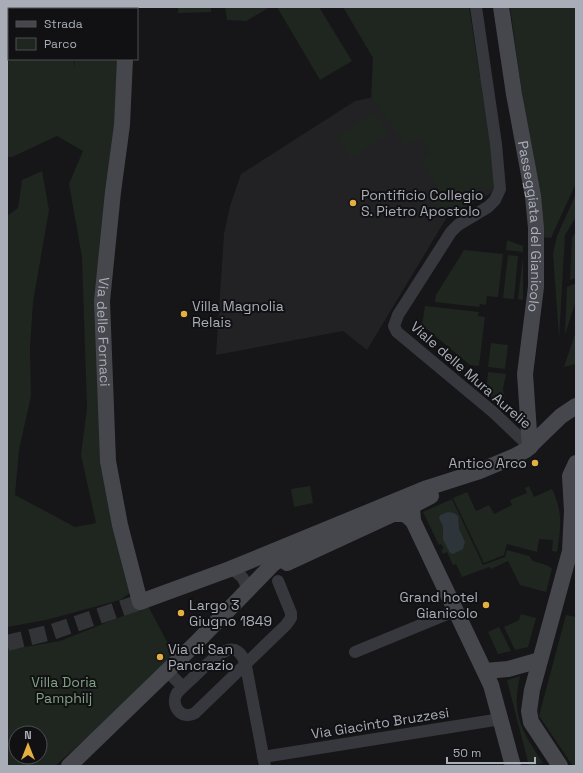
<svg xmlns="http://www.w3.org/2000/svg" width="583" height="773" font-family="'Space Grotesk',sans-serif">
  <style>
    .built { fill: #222225 }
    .green { fill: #1e261f; fill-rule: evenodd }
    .water { fill: #2d353b }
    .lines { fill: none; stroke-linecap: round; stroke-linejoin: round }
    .secondary-tunnel { stroke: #333438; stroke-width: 16; stroke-dasharray: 16 8; stroke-linecap: butt }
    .street { stroke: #37383d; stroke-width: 12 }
    .secondary { stroke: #46474d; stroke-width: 16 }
    .poi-dot { fill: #e6b040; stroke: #111113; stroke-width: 1.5 }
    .labels { text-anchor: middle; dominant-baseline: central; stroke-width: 4; stroke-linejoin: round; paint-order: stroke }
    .poi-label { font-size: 14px; fill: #a9adb7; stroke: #111113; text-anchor: start }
    .street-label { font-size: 14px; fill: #a9adb7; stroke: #111113 }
    .park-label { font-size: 14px; fill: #81a184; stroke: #111113 }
  </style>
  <rect width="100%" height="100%" fill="#161618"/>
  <!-- built -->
  <path class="built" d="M481,76L483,88L478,92L479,97L484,100L494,162V189L488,195L447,217L367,350L343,331L216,355L224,234L230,206L241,174L355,101Z"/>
  <!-- green -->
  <path class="green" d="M7,7H67V9H9V59H73L75,68L74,59H120L102,438L130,593L120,600L46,620L7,627V216L18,208L22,180L42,171L49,210L33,302L30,348L31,396L19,450L15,495L75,527L96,523L81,455L87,408L82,257L69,184L83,151L57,136L12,157H7Z
    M68,7H117V9H69Z
    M178,7H211V12L178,13Z
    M225,7H270L246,21L227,20Z
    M277,7H319L352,61L320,80Z
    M343,7H469L491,148L494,188L490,190L481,187L471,191L467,196L469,203L445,216L442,220L438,216L439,210L432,201L442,195L421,159L430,153L420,138L406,145L371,98L373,58Z
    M510,7H576V183L551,238L542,237Z
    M374,112L389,134L351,158L337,136Z
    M576,194V217L565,235L559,338L553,254L557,236Z
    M576,232V278L570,280L572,237Z
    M507,240L523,246V252L506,250Z
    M464,250L503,254L498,297L487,296L486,305L480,304L479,307L435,302L436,295Z
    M508,255L518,256L514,299L503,298Z
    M523,257V300L518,299Z
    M576,283V300L565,335L567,287Z
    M425,306L479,312L478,316L485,317L479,366L470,365L422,325Z
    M576,331V364L564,367Z
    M491,343L508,345L505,369L488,367Z
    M488,372L506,374L503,389L505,401L497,403L486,393Z
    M310,486L313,503L294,507L291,489Z
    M529,486L534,497L552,489C563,512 561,527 557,552L552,551L553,540L539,539L537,552L507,544L504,555L484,563L453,498L467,492L476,511L489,505L494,514L512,505L510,500L527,493L525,488Z
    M452,499L483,565L505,557L507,550L529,556L533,561L549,566L552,569L546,592L520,585L508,561L491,569L489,567L462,577L456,564L453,565L447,552L443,554L441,550L444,548L441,544L439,545L423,512Z
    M148,606L166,640L178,652L130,700L55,766H7V650L60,641ZM16,733H40V757H16Z
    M521,614L536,618L528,647L515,650L504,627L519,620Z
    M566,615L576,617V766H573L539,716Z
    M499,627L511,651L498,654L488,632Z
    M520,676C511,715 522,731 543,763L530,766H529L507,680Z"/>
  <!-- water -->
  <path class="water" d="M448,512L454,513L458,516L459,529L465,542L463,549L453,554L450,553L443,539V526L439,518L440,515Z"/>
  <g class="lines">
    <!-- secondary-tunnel -->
    <path class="secondary-tunnel" d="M7,643L52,632L140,602"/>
    <!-- street -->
    <path class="street" d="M476,7L496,144L500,189L495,200L488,207L458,225L451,232L398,315L394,326L397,332L493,412L530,447
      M230,569C241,573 248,581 246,594
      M355,652L457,610
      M167,671L183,687
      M263,757L501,719
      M265,766L246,666C237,634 216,656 202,669C194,677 185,685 177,693C170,705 181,721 195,713L286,625L291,618V613L278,581"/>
    <!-- secondary -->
    <g class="secondary">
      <path id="s1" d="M501,7L514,94L533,196L536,228V287L525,374L530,447"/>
      <path d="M126,9L127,7"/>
      <path id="s2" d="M125,59L122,125L113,192L102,301L108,461L120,525L140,602L230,569L427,488L477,472L513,457L526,450L561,416L576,406"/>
      <path d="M431,496L412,506L413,521L491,685L513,766"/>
      <path d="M287,563L393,514H405L413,521"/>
      <path d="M485,671L508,669L540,660"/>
      <path d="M69,766L195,644L274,563L296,550"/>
      <path d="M560,766L531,722L529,711L532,690L570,551L572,511L570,476L576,463"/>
    </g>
  </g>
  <!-- markers -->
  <g class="poi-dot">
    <circle cx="353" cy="203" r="4"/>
    <circle cx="184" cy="314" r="4"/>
    <circle cx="535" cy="463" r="4"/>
    <circle cx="486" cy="605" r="4"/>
    <circle cx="181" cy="613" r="4"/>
    <circle cx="160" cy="657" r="4"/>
  </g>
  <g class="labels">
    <!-- poi labels -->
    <g class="poi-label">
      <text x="361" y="195">Pontificio Collegio<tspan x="361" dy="16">S. Pietro Apostolo</tspan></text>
      <text x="192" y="306">Villa Magnolia<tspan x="192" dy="16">Relais</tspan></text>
      <text x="527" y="463" text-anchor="end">Antico Arco</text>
      <text x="478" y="597" text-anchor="end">Grand hotel<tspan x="478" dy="16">Gianicolo</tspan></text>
      <text x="189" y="605">Largo 3<tspan x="189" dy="16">Giugno 1849</tspan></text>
      <text x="168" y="649">Via di San<tspan x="168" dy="16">Pancrazio</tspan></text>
    </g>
    <!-- street labels -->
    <g class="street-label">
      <text stroke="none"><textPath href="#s1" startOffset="222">Passeggiata del Gianicolo</textPath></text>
      <text stroke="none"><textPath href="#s2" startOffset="274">Via delle Fornaci</textPath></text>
      <text transform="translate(471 375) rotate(41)">Viale delle Mura Aurelie</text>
      <text transform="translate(380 723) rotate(-9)">Via Giacinto Bruzzesi</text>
    </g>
    <!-- park labels -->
    <g class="park-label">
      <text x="64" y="682">Villa Doria<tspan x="64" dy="16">Pamphilj</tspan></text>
    </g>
  </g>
  <!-- border -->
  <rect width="583" height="773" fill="none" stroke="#a9adb7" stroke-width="16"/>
  <!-- legend -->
  <rect x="8" y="8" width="130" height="52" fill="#111113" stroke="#4e4f55"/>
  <rect x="16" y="21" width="20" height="6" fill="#46474d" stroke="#4e4f55"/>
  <text x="44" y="28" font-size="12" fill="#a9adb7">Strada</text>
  <rect x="16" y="38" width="20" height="12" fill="#1e261f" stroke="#4e4f55"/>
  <text x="44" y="48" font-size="12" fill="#a9adb7">Parco</text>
  <!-- north arrow -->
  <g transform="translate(28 745)"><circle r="19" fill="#111113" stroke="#4e4f55"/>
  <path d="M0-3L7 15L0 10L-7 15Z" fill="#e6b040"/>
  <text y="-6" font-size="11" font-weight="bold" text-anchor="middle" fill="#a9adb7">N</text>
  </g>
  <!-- scale -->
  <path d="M447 757v6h88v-6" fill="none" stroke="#a9adb7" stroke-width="2"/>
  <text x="453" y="757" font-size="12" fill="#a9adb7" stroke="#111113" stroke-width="3" paint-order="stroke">50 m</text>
</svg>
